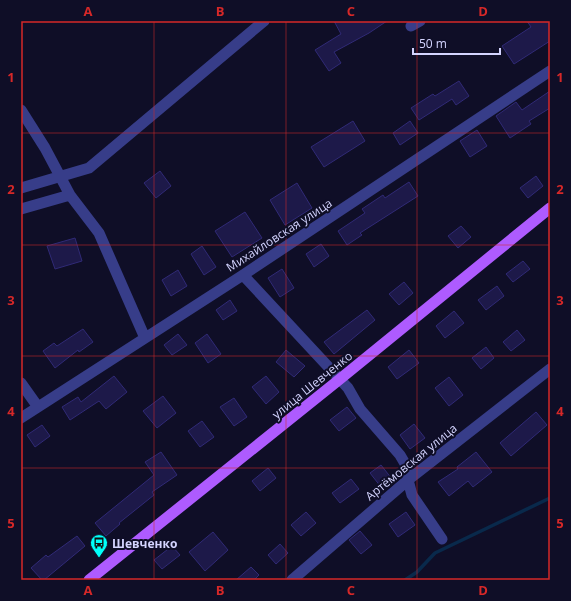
<svg xmlns="http://www.w3.org/2000/svg" width="571" height="601" font-family="'Open Sans',sans-serif">
  <style>
    .lines { fill: none; stroke-linecap: round; stroke-linejoin: round }
    .stream { stroke: #09294b; stroke-width: 3.5 }
    .building { fill: #1d1949; stroke: #302a76 }
    .minor { stroke: #373d89; stroke-width: 11 }
    .primary { stroke: #ae5bff; stroke-width: 11 }
    .grid { fill: none; stroke: #d62828; stroke-width: 1; stroke-opacity: 0.55 }
    .labels { text-anchor: middle; dominant-baseline: central; stroke-width: 4; stroke-linejoin: round; paint-order: stroke }
    .street-label { font-size: 12px; fill: #d4d4ff; stroke: #0f0e27 }
    .poi-label { font-size: 12px; font-weight: bold; fill: #d4d4ff; stroke: #0f0e27; text-anchor: start }
    .neatline { fill: none; stroke: #d62828; stroke-width: 1.5 }
    .grid-label { font-size: 13px; text-anchor: middle; font-weight: bold; fill: #d62828 }
  </style>
  <rect width="100%" height="100%" fill="#0f0e27"/>
  <g class="lines">
    <!-- stream -->
    <path class="stream" d="M405,580L417,572L435,553L550,498"/>
  </g>
  <!-- building -->
  <path class="building" d="M334,21H387L369,33L334,52L341,63L329,71L315,50L341,34Z
    M527,21H550V41L514,64L502,46L531,27Z
    M459,81L469,96L456,105L452,99L419,120L411,108L433,94L435,96Z
    M550,91V108L529,121L531,124L510,138L496,116L516,102L522,110Z
    M353,121L365,141L324,167L311,147Z
    M410,121L418,133L400,145L393,133Z
    M477,130L487,146L470,157L460,141Z
    M160,171L171,186L156,198L144,183Z
    M536,176L543,186L528,198L520,188Z
    M409,182L418,196L360,233L362,235L347,245L338,231L365,213L362,209L383,195L385,198Z
    M297,183L312,208L285,225L270,200Z
    M245,212L262,238L232,257L215,231Z
    M461,226L471,237L458,248L448,236Z
    M75,238L82,261L55,269L47,246Z
    M321,244L329,256L314,267L306,254Z
    M202,246L216,267L204,275L191,254Z
    M523,261L530,269L513,282L506,274Z
    M282,269L294,288L280,297L268,278Z
    M178,270L187,286L171,296L162,280Z
    M404,282L413,293L399,305L389,294Z
    M497,286L504,296L486,310L478,300Z
    M230,300L237,311L223,320L216,310Z
    M367,310L375,320L334,354L324,342Z
    M454,311L464,323L445,338L436,326Z
    M83,329L93,342L79,352L78,350L55,368L43,351L54,343L57,346Z
    M517,330L525,340L511,351L503,342Z
    M178,334L187,345L172,355L164,345Z
    M207,334L221,354L208,363L195,343Z
    M486,347L494,358L481,369L472,358Z
    M286,350L305,366L294,377L276,362Z
    M409,350L419,363L397,379L388,367Z
    M114,376L127,392L106,409L99,401L70,420L62,407L78,397L81,402Z
    M266,376L279,392L266,404L252,387Z
    M449,377L463,395L449,406L435,388Z
    M163,396L176,413L157,428L143,411Z
    M234,398L247,417L234,426L220,407Z
    M347,407L356,418L339,431L330,420Z
    M536,412L547,425L511,456L500,443Z
    M202,421L214,437L200,447L188,431Z
    M414,424L425,438L410,449L400,435Z
    M42,425L50,436L35,447L27,435Z
    M161,452L177,475L152,492L154,495L119,523L120,524L106,536L95,523L154,475L145,462Z
    M476,452L492,472L473,487L468,481L449,496L438,482L458,469L457,467Z
    M381,465L392,479L381,487L370,473Z
    M268,468L276,478L260,491L252,481Z
    M351,479L359,489L340,503L332,493Z
    M306,512L316,523L301,536L291,525Z
    M406,512L415,525L398,537L389,524Z
    M360,531L372,545L361,554L349,540Z
    M213,532L228,550L205,571L189,552Z
    M77,536L85,546L44,580H42L31,568L46,555L48,557Z
    M280,544L288,553L276,564L268,555Z
    M172,546L180,555L162,569L154,560Z
    M251,567L259,575L254,580H236Z"/>
  <g class="lines">
    <!-- minor -->
    <path class="minor" d="M411,26L420,21
      M21,110L45,148L70,195L99,233L145,338
      M21,188L89,168L264,21
      M21,209L70,195
      M243,275L348,388L360,409L400,455L407,467L408,480L412,495L442,539
      M21,383L38,407
      M21,418L243,275L550,71
      M292,580L408,480L550,369"/>
    <!-- primary -->
    <path class="primary" d="M89,580L340,379L550,208"/>
  </g>
  <!-- grid -->
  <path class="grid" d="M154,21V580M286,21V580M417,21V580M21,133H550M21,245H550M21,356H550M21,468H550"/>
  <!-- icons -->
  <defs>
    <g id="bus-pin" transform="scale(0.9)"><path d="M0 17L-7.5 6A9.5 9.5 0 1 1 7.5 6Z" fill="#00fffa" stroke="#0f0e27"/><path d="M-5-6H5V4H4V6H2V4H-2V6H-4V4H-5ZM-3.5-4V0h7V-4ZM-3.5 1.2v1.5H-2V1.2ZM2 1.2v1.5H3.5V1.2Z" fill="#111"/></g>
  </defs>
  <g fill-rule="evenodd">
    <use href="#bus-pin" x="99" y="543"/>
  </g>
  <g class="labels">
    <!-- street labels -->
    <g class="street-label">
      <text transform="translate(279 235) rotate(-33)">Михайловская улица</text>
      <text transform="translate(312 385) rotate(-39)">улица Шевченко</text>
      <text transform="translate(411 462) rotate(-39)">Артёмовская улица</text>
    </g>
    <!-- poi labels -->
    <g class="poi-label">
      <text x="112" y="543">Шевченко</text>
    </g>
  </g>
  <!-- border -->
  <rect width="571" height="601" fill="none" stroke="#0f0e27" stroke-width="44"/>
  <!-- scale -->
  <path d="M413 48v6h87v-6" fill="none" stroke="#d4d4ff" stroke-width="2"/>
  <text x="419" y="48" font-size="12" fill="#d4d4ff" stroke="#0f0e27" stroke-width="3" paint-order="stroke">50 m</text>
  <rect x="22" y="22" width="527" height="557" class="neatline"/>
  <g class="grid-label">
    <text x="88" y="16">A</text>
    <text x="220" y="16">B</text>
    <text x="351" y="16">C</text>
    <text x="483" y="16">D</text>
    <text x="11" y="82">1</text>
    <text x="560" y="82">1</text>
    <text x="11" y="194">2</text>
    <text x="560" y="194">2</text>
    <text x="11" y="305">3</text>
    <text x="560" y="305">3</text>
    <text x="11" y="416">4</text>
    <text x="560" y="416">4</text>
    <text x="11" y="528">5</text>
    <text x="560" y="528">5</text>
    <text x="88" y="595">A</text>
    <text x="220" y="595">B</text>
    <text x="351" y="595">C</text>
    <text x="483" y="595">D</text>
  </g>
</svg>
